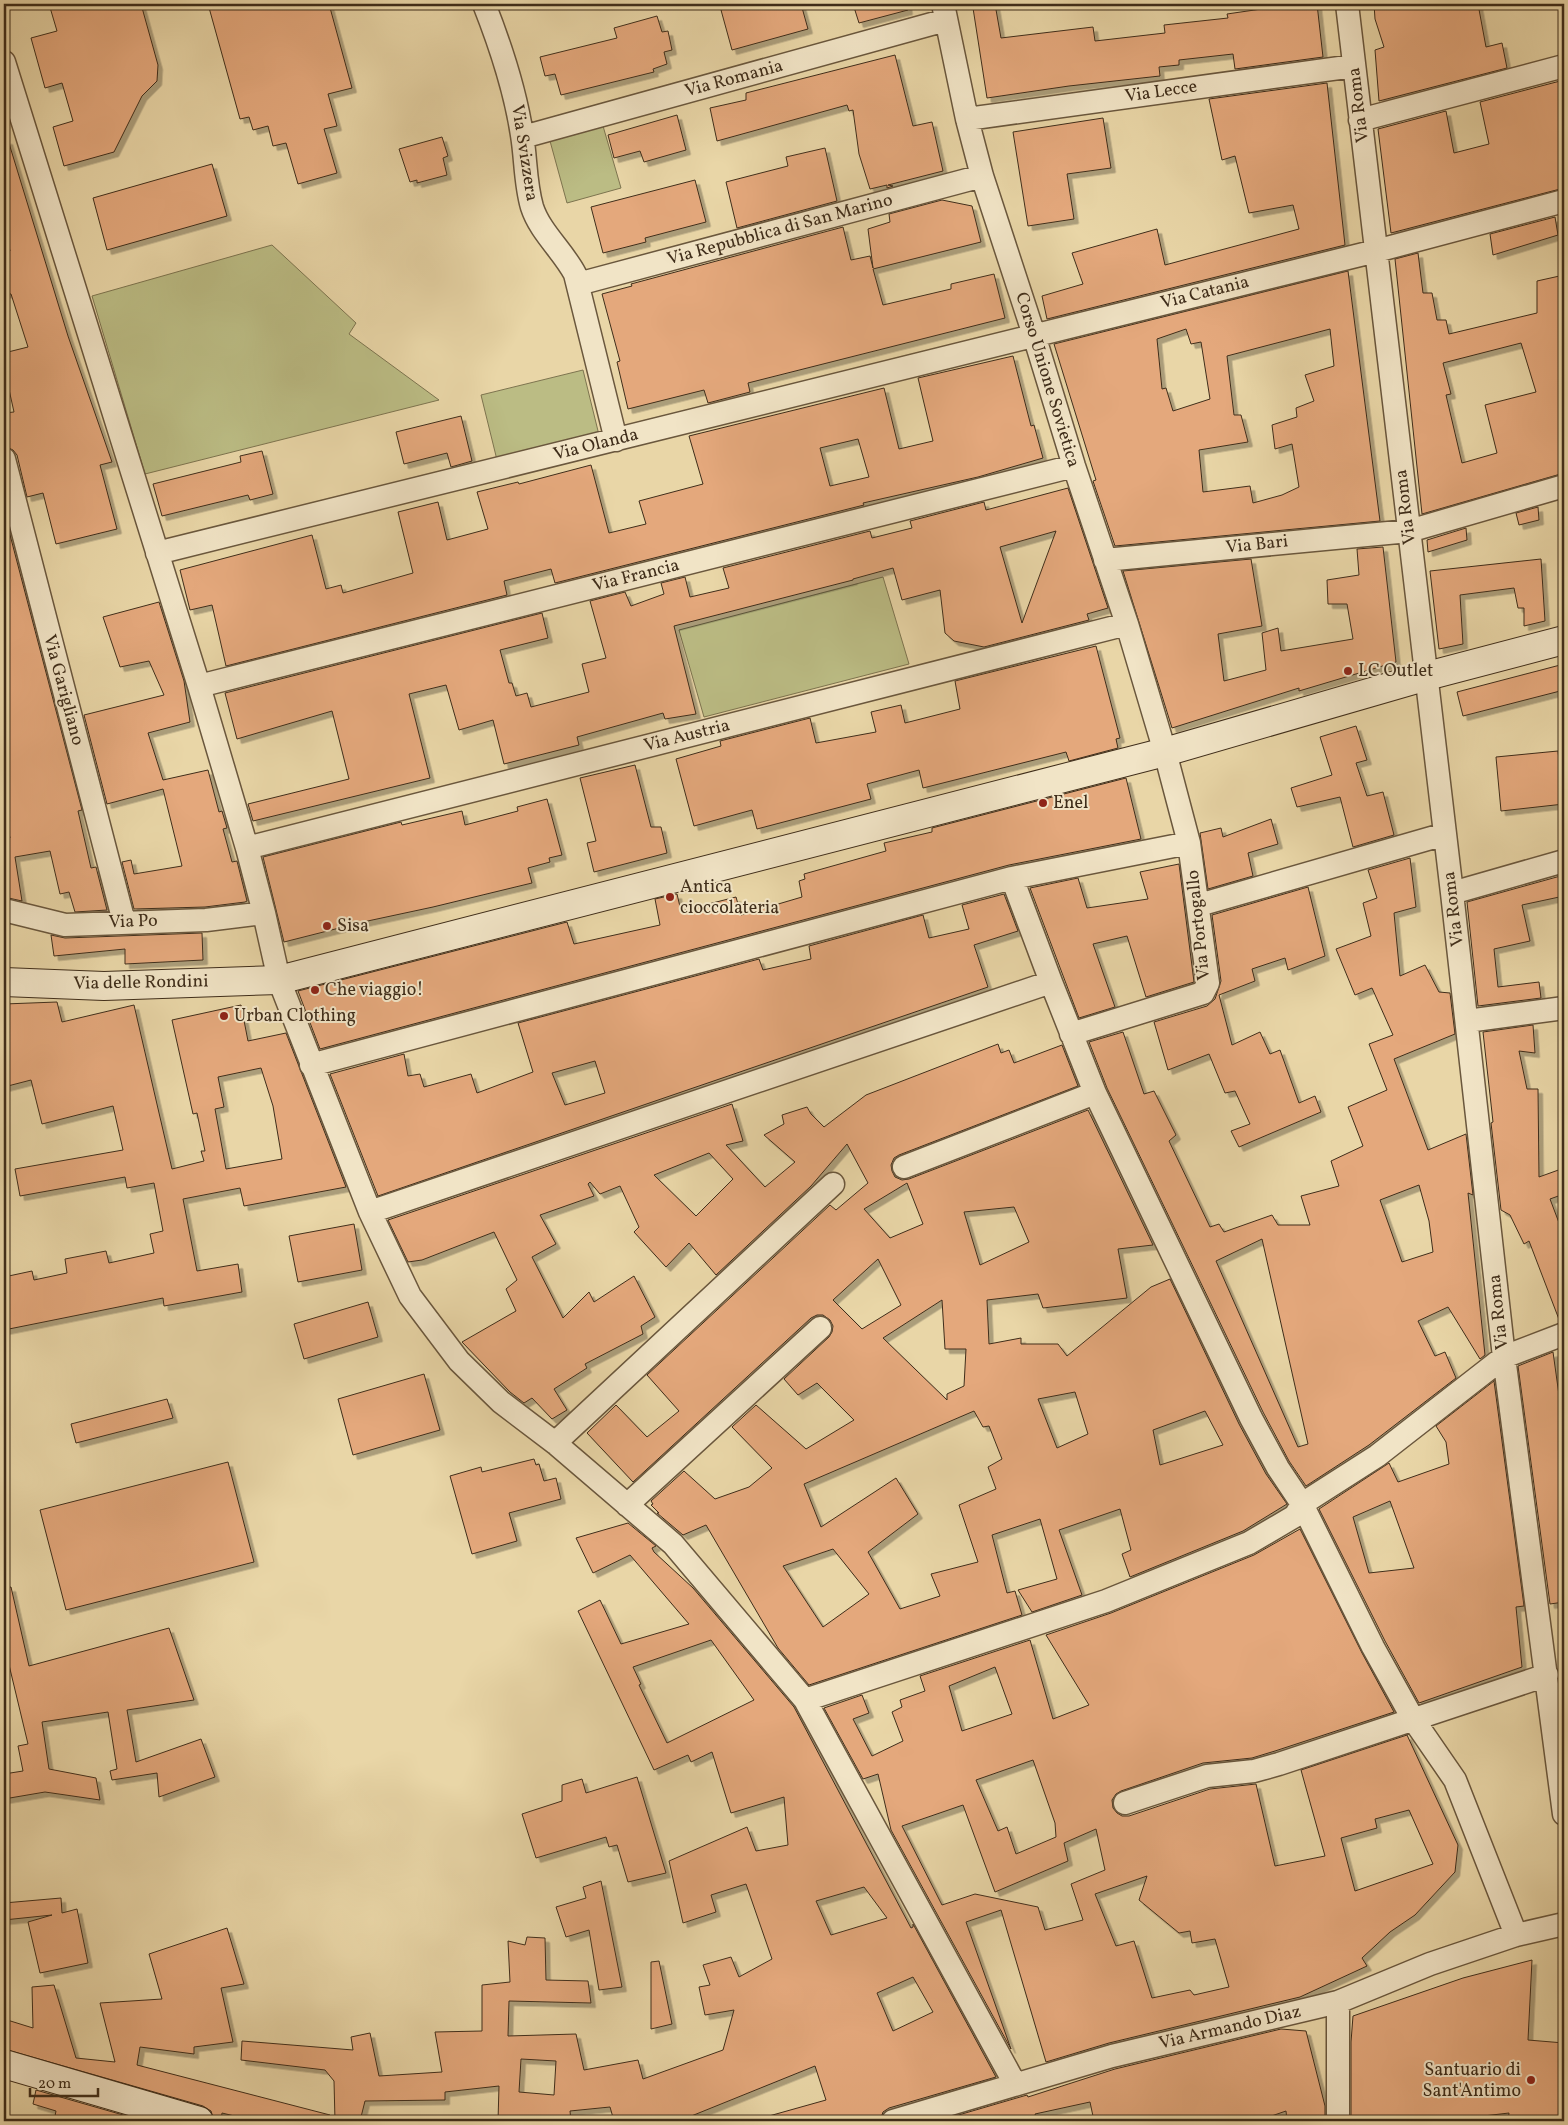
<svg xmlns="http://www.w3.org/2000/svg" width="1568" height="2125" font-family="Vollkorn,serif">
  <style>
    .green { fill: #bbbc84; stroke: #7d744f }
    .building { fill: #e4a87c; stroke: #3f2d1a; fill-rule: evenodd; filter: url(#shadow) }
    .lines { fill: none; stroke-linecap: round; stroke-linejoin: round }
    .street-casing { stroke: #6a573d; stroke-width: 25 }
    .secondary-casing { stroke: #3f2d1a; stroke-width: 30 }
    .street { stroke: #f1e4c6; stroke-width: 22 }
    .secondary { stroke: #f1e4c6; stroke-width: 28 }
    .poi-dot { fill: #8f2418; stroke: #f1e4c6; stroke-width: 2 }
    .labels { text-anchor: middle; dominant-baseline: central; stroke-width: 4; stroke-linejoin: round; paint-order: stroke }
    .street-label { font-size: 18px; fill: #3f2d1a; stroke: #f1e4c6 }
    .poi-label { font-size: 18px; fill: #3f2d1a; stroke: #f1e4c6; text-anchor: start }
  </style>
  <defs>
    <filter id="shadow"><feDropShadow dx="4.5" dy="4.5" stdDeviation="0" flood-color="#0004"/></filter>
  </defs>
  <rect width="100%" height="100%" fill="#e9d6a7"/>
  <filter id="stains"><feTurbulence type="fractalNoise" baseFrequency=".004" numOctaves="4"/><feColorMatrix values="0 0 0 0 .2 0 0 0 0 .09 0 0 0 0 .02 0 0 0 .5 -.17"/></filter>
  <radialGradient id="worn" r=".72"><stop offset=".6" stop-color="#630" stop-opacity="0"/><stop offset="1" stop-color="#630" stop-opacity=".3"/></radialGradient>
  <!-- green -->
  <path class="green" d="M603,126L621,188L567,203L550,141Z
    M272,245L356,323L349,334L439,400L145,474L92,296Z
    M583,370L599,435L497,460L481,395Z
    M883,577L909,664L704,717L679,630Z"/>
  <!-- building -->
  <path class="building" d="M49,4H141L158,65L157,81L142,96L114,152L64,166L53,127L73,121L62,83L45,88L31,38L57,31Z
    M208,4H329L352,88L328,94L337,126L324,129L337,173L298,184L286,143L273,146L268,126L253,130L249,117L240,119Z
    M741,4H801L808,29L732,50L721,10Z
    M853,4H907L908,10L859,23Z
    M995,4L1001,38L1093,27L1095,41L1165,33L1164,25L1228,18L1227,14L1282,6L1317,4L1323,57L1235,69L1233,54L1179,60V65L1159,67L1160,76L1069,86L987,98L973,8Z
    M1374,4H1478L1486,47L1502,43L1507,68L1379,101L1375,50L1384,47L1375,19Z
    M657,16L662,32L668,31L672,50L664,52L667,64L653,69L654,72L561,95L555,74L545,76L540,57L617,38L614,28Z
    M895,55L913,126L932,122L943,171L888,185L893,186L887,188V185L870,189L859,154L853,110L849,111L847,105L717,141L710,108L746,100V93Z
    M1564,80V188L1391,233L1378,129L1446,111L1454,153L1489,144L1480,102Z
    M1327,83L1345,245L1047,319L1042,296L1083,284L1072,253L1157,229L1165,265L1299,229L1293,205L1249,213L1235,156L1222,160L1209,99Z
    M677,115L686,150L644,162L640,151L614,158L608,135Z
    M1103,118L1111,168L1067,174L1074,219L1028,226L1013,132Z
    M442,137L448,156L443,158L447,175L417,183V180L410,182L399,149Z
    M4,140H8L68,336L112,462L100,465L117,529L56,544L43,493L27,497L17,455L13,450L4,446V413L14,412L4,367V353L28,347L11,294L4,293V253L10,251L4,226Z
    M825,148L837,201L737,228L726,182L788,166L786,157Z
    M212,164L227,216L107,250L93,198Z
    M695,180L706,222L645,238L646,242L603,253L591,207Z
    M942,200L972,206L981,242L873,269L883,305L951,289V284L994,274L1005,318L748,383L750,392L708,403L704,390L628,409L617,362L620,361L602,294L632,286L631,284L843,227L851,260L870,256L873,268L868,229L890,222L889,214Z
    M1555,217L1558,235L1493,255L1490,234Z
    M1418,253L1423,293H1432L1437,320H1446L1449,334L1537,313V281L1564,275V473L1422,514L1395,259ZM1521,343L1536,392L1485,405L1497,453L1462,463L1446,395L1451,394L1443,363Z
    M1348,271L1380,521L1115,546L1093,481L1096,480L1054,344ZM1186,329L1191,344L1201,342L1210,399L1173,411L1166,388L1162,389L1157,339ZM1330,329L1334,366L1305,375L1314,401L1296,408L1297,417L1272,425L1275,449L1292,444L1299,487L1282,495L1253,503L1250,486L1203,492L1199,450L1248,442L1241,415H1234L1227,356Z
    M1013,356L1031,426L1034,425L1043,458L978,477L863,503L864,505L555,583L551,569L504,581L507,595L226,666L212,605L190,610L180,570L312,535L326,589L341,585L343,593L413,573L398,512L438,502L447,540L488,529L477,492L518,482L519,484L591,465L609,533L646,524L639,501L703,484L689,436L884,388L899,449L933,441L918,378ZM858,439L869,477L830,486L820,448Z
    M461,416L472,461L451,467L447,453L404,464L396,432Z
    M262,451L273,494L250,500L248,495L162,516L153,484L241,462L240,456Z
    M1068,488L1108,608L1087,614L1089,620L984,647L954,641L945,633L940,590L902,600L893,568L853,579V580L674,626L696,714L665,719L663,713L577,737L579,745L504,764L493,720L459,730L446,685L409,694L430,778L253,821L248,804L349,779L332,711L237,739L225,693L542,613L548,638L500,650L509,683H512L516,696L527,693L531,707L589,692L582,664L606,658L590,601L625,592L631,606L664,594L661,583L685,577L690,597L729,588L723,568L870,531L872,538L912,528L910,521L984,502L986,510ZM1056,531L1022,623L1000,547Z
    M1538,507L1539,520L1519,525L1516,513Z
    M4,512L82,810L78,811L91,868L96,867L107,910L75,912L69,892L60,894L50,851L15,857L22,901L4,897V839L10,838L4,810Z
    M1466,528L1467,540L1428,552L1427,540Z
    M1383,547L1396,662L1299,691V688L1172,728L1123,571L1251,559L1262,626L1218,634L1224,681L1266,670L1262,633L1278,628L1281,651L1353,639L1347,604H1328L1327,580L1359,575L1357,549Z
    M1541,559L1545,621L1524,626V608H1518L1514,588L1460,595L1463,644L1439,649L1430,571Z
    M159,602L184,681L190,722L148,733L163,780L208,770L219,812L222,811L227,828L223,829L232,862L237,861L247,901L245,902L205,907L134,909L122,862L131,860L134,874L182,866L163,789L107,804L84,715L164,695L149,661L120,667L103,617Z
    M1096,646L1120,738L1116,739L1118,748L1069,761L1066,752L923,788L919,770L867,784L871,799L757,829L752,810L694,826L676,759L721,746L720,741L810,718L816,743L876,732L871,712L901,705L905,723L960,709L955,681Z
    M1564,664V690L1463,716L1457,692Z
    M1356,726L1367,760L1356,763L1367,796L1383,792L1394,835L1353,847L1340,797L1297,807L1291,788L1332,775L1320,737Z
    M1558,751L1564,804L1501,811L1496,757Z
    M635,765L651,827H661L667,853L594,872L587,843L596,841L580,778Z
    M1126,778L1141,839L1009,865L320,1049L298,991L567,922L574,944L660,925L655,899L677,894L681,911L736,897L741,915L802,897L799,881L805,879L804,874L886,851L884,843L932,832V828Z
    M547,799L562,855L549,858L550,862L528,868L532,883L433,907L363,922L284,942L263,857L401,822L402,825L462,811L465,825L518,811L517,807Z
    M1271,819L1278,844L1248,853L1253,876L1208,889L1200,833L1221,828L1223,837Z
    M1410,858L1416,907L1394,913L1400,976L1425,965L1439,992L1450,993L1455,1034L1394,1059L1428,1150L1466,1134L1473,1195L1468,1193L1485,1355L1480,1359L1448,1307L1418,1321L1435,1356L1445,1352L1456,1378L1369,1445L1306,1486L1289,1461L1263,1412L1107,1088L1089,1042L1123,1032L1144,1094L1154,1091L1176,1135L1169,1141L1210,1227L1219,1224L1224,1232L1272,1215L1278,1225H1310L1301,1196L1339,1186L1331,1161L1363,1146L1348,1107L1387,1090L1369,1044L1393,1035L1372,988L1355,995L1336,949L1371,936L1363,903L1377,898L1368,870ZM1419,1185L1429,1221L1433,1252L1402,1262L1380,1200ZM1262,1239L1308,1444L1298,1447L1216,1261Z
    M1179,864L1194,982L1146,997L1127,936L1093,944L1115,1007L1079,1018L1030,888L1078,878L1087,908L1148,899L1140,872Z
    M1564,875V896L1522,905L1530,941L1494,949L1498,987L1539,982L1541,998L1478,1006L1467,902Z
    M1308,887L1325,956L1288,970L1285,958L1252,969L1255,981L1219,995L1232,1045L1260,1032L1270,1054L1280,1050L1299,1103L1315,1096L1321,1112L1239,1147L1231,1131L1250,1124L1235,1091L1225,1093L1209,1054L1168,1070L1154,1022L1207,1006L1215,999L1221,981L1212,915Z
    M1004,894L1018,931L974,945L988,987L378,1196L330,1074L404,1054L408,1076L420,1074L424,1087L471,1074L477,1093L533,1072L518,1023L759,959L763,970L811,959L809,946L923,915L929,938L969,929L962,905ZM595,1061L605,1093L565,1105L552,1073Z
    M202,933L203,960L125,964V949L54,956L51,935L65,938Z
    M57,1002L62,1022L134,1005L172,1169L204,1161L201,1151H205L197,1113L193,1114L172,1020L241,1005L248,1041L286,1033L346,1187L244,1206L240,1188L183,1199L197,1271L238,1264L242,1292L164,1306L163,1298L4,1330V1277L32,1271L34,1280L67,1273L65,1259L106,1251L109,1263L154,1253L150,1234L163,1231L154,1183L127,1188L125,1177L20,1196L15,1169L123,1150L113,1106L42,1124L31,1080L4,1087V1004ZM261,1068L273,1106L282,1159L226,1169L215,1109L224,1107L218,1077Z
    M1533,1025L1535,1053L1519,1051L1527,1089H1538L1539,1177L1564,1168V1194L1550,1199L1564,1236V1321L1560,1322L1529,1241L1524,1244L1510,1215L1501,1210L1491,1123L1493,1122L1483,1032Z
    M998,1044L1001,1053L1009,1050L1014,1063L1062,1045L1078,1086L899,1155L894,1158L891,1165L892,1171L895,1177L902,1180L909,1179L1088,1110L1153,1245L1118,1249L1127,1298L1043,1308L1038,1294L987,1300L989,1344L1021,1338V1344H1058L1067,1356L1151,1287L1170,1279L1239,1424L1266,1474L1287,1504L1243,1531L1130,1577L1122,1554L1131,1550L1120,1509L1059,1530L1082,1595L1032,1612L1018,1590L1057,1579L1040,1519L992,1535L1007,1593L1015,1591L1022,1615L809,1685L778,1648L706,1525L683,1535L657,1513H659L651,1505L653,1504L651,1501L684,1471L715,1499L749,1487L772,1468L732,1427L756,1405L806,1449L854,1420L817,1383L798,1395L784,1379L829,1337L832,1332L833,1326L830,1320L823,1315H817L811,1318L633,1482L587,1433L616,1405L647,1437L679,1411L647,1375L830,1205L836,1210L868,1183L847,1144L811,1186L716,1275L689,1243L666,1267L634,1232L639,1227L620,1186L600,1194L590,1182L588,1184L594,1196L540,1215L556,1244L532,1257L563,1318L589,1292L594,1302L634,1276L655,1317L641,1326L643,1334L585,1364L587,1368L554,1389L567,1410L552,1419L532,1398L524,1403L510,1392L462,1342L516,1311L506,1289L517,1280L494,1232L422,1260L408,1262L388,1220L732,1104L743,1141L726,1145L765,1187L795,1162L764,1135L784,1124L782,1115L807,1107L811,1114L824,1127L866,1095ZM709,1153L733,1179L696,1216L654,1175ZM907,1183L923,1224L890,1238L864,1209ZM1014,1207L1029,1242L980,1265L964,1212ZM878,1259L901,1305L862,1329L833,1300ZM942,1300L945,1349H966L964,1386L947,1394V1400L883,1338ZM1075,1392L1088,1434L1057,1448L1038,1399ZM974,1411L983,1427L989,1426L1002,1459L988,1467L996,1489L959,1505L978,1562L931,1574L940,1596L900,1609L868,1552L918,1514L896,1478L821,1527L804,1484ZM1205,1411L1223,1445L1160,1465L1153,1430ZM833,1549L869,1594L823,1627L783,1566Z
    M354,1224L362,1270L298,1282L289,1236Z
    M368,1302L378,1337L304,1359L294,1324Z
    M1553,1352L1564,1431V1602L1550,1604L1518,1366Z
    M424,1374L440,1430L353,1455L338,1399Z
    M1494,1381L1524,1606L1516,1607L1522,1667L1419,1703L1385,1641L1319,1509L1389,1463L1398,1482L1449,1464L1446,1442L1436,1426ZM1390,1501L1414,1568L1369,1573L1353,1517Z
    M167,1399L173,1418L76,1443L71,1424Z
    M534,1459L536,1465L539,1464L544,1481L556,1478L561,1499L509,1513L517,1541L472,1554L450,1476L481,1467L482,1472Z
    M228,1462L254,1562L66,1610L40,1510Z
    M628,1523L656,1546L652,1548L654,1552L693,1588L794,1707L911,1928L913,1927V1924L996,2077L889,2108L883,2112L880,2121H770L769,2116L826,2100L815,2066L679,2121H614L610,2107L570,2111L571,2121H498L499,2086L445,2092V2100L365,2101L360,2121H335L334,2081L325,2070L241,2060L242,2041L353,2050L351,2037L370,2033L379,2076L442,2072L435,2032L482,2031V1985L510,1982L508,1941L525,1945L527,1937L545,1938L546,1980L588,1981L591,2003L509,2001L508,2036L576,2034L584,2070L638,2060L643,2079L723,2050L734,2010L705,2015L699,1987L710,1985L703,1965L731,1957L739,1977L772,1959L746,1884L711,1895L716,1912L683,1923L669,1861L747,1827L756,1851L788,1845L784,1797L731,1813L712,1752L691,1762L688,1755L654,1770L578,1611L600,1600L621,1644L689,1624L630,1555L593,1573L576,1538ZM711,1640L754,1700L667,1743L639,1685L641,1684L633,1667ZM864,1887L887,1918L831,1935L816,1901ZM913,1977L933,2012L893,2031L877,1993ZM521,2059L556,2061L554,2095L519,2092Z
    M1300,1529L1362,1653L1394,1712L1275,1751L1252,1758L1203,1763L1121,1791L1116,1794L1112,1800L1113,1808L1117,1813L1122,1816H1129L1210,1789L1256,1784L1275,1866L1325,1856L1301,1770L1407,1735L1458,1845L1455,1872L1415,1915L1390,1932L1362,1958L1367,1966L1300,1997L1109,2043L1046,2062L1001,1910L966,1922L1011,2049L891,1830L878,1774L863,1779L824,1708L862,1695L869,1713L853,1719L872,1756L903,1741L892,1712L902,1707L900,1700L925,1691L920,1676L1030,1640L1053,1719L1089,1705L1046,1635L1111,1613L1254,1555ZM995,1667L1012,1714L962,1731L949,1686ZM1033,1760L1055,1823L1056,1837L1016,1854L1007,1827L998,1831L976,1780ZM963,1805L995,1892L1068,1861L1064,1843L1096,1829L1105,1870L1071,1884L1083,1920L1045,1930L1038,1907L975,1894L942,1905L902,1826ZM1409,1810L1433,1864L1355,1891L1341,1838L1377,1828L1375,1819ZM1147,1876L1139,1900L1179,1933L1190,1931L1192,1943L1215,1939L1229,1987L1194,1995L1190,1990L1152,1998L1134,1941L1116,1946L1095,1894Z
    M11,1587L29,1666L169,1628L194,1700L127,1710L136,1762L201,1739L215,1777L159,1797L157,1773L112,1780L110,1771L117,1769L108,1712L42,1722L49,1769L96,1778L100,1800L45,1792L4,1799V1774L23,1771L18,1746L28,1744L4,1644V1588Z
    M637,1777L666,1873L628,1882L617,1845L609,1847L606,1837L536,1858L522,1814L562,1801V1785L582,1779L586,1793Z
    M601,1881L622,1987L599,1990L589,1930L566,1937L556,1907L586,1898L583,1887Z
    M61,1898L62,1913L77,1909L88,1963L40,1973L28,1922L52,1915L4,1920V1903Z
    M227,1928L244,1984L221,1988L233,2042L194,2047V2054L140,2047L137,2065L330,2115V2121H255L222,2113L221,2121H214L211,2111L203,2106L4,2049V2019L33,2028L32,1987L54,1985L76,2058L115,2062L100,2003L162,1999L149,1954Z
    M1532,1960L1528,2040L1564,2043V2121H1508L1509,2113L1441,2121H1351V2042L1353,2016L1463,1978Z
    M659,1961L672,2024L651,2029V1962Z
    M1281,2029L1306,2031L1325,2106V2121H1287L1286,2111L1257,2121H1094L1090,2102L1035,2114L1037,2121H938L1027,2095L1028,2097L1115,2069Z
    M36,2090L144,2121H54L56,2111L33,2104Z"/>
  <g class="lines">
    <!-- street casing -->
    <g class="street-casing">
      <path id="street" d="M484,4C501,47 515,89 522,135C526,159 525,183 532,207C540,232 563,251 575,274L616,440
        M943,4L967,119L982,176L1034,335L1074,466L1127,624L1165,752L1189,843L1208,983L1203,993L1071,1034
        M1347,4L1452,893L1504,1357L1564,1814
        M4,62L199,686L247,848L264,913L279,980L370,1212L410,1296L459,1361L501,1402L555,1443L673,1544L805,1700L1015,2084
        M967,119L1354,66
        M1360,120L1564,66
        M523,137L946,20
        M578,284L982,176
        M4,459L124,922
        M157,553L1376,251L1564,201
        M1105,560L1409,531L1564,486
        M199,686L1074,466
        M247,848L1127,624
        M1012,878L1051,982L1095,1093L1251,1418L1278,1468L1302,1504L1373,1647L1413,1719L1455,1780L1516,1935
        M1452,893L1564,861
        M1199,905L1445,834
        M4,910L65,925L206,920L264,913
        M1467,1021L1564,1008
        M311,1065L1012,878L1189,843
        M904,1167L1095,1093
        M370,1212L1051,982
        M555,1443L833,1184
        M627,1505L820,1328
        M805,1700L1106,1601L1249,1543L1295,1516L1302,1504L1377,1456L1504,1357L1564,1334
        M1125,1803L1207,1776L1254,1771L1279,1764L1547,1675
        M893,2121L1112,2056L1338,2002L1430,1964L1516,1935L1564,1924
        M1338,2121V2002"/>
    </g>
    <!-- secondary casing -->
    <g class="secondary-casing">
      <path id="secondary" d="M4,982L104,986L279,980L1165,752L1427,676L1564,640
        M4,2064L199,2121"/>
    </g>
    <!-- street -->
    <use href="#street" class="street"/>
    <!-- secondary -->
    <use href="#secondary" class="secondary"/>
  </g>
  <!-- markers -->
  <g class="poi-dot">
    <circle cx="1348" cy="671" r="5"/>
    <circle cx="1043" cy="803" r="5"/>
    <circle cx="670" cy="897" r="5"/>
    <circle cx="327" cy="926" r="5"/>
    <circle cx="315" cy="990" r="5"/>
    <circle cx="224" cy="1016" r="5"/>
    <circle cx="1531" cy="2080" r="5"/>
  </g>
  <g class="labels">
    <!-- street labels -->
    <g class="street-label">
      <text transform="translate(734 79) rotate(-15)">Via Romania</text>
      <text transform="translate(1161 92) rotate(-8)">Via Lecce</text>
      <text transform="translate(1359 105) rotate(-97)">Via Roma</text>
      <text transform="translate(524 153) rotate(81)">Via Svizzera</text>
      <text transform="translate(780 230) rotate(-15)">Via Repubblica di San Marino</text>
      <text transform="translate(1205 293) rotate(-14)">Via Catania</text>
      <text transform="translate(1047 380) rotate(73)">Corso Unione Sovietica</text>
      <text transform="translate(596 445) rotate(-14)">Via Olanda</text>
      <text transform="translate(1406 507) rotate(-97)">Via Roma</text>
      <text transform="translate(1257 545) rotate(-6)">Via Bari</text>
      <text transform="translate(636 576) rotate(-14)">Via Francia</text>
      <text transform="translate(63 690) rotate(75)">Via Garigliano</text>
      <text transform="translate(687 736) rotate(-14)">Via Austria</text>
      <text transform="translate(1454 909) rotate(-97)">Via Roma</text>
      <text transform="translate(133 922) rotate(-2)">Via Po</text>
      <text transform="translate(1199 925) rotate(-96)">Via Portogallo</text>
      <text transform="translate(141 983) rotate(-1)">Via delle Rondini</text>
      <text transform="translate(1499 1312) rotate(-96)">Via Roma</text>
      <text transform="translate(1230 2028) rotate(-13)">Via Armando Diaz</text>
    </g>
    <!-- poi labels -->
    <g class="poi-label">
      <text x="1358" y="671">LC Outlet</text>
      <text x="1053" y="803">Enel</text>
      <text x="680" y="887">Antica<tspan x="680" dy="21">cioccolateria</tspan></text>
      <text x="337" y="926">Sisa</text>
      <text x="325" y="990">Che viaggio!</text>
      <text x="234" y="1016">Urban Clothing</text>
      <text x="1521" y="2070" text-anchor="end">Santuario di<tspan x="1521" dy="21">Sant'Antimo</tspan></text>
    </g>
  </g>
  <!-- margin -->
  <rect width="1568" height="2125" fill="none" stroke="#e9d6a7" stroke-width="20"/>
  <rect x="5" y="5" width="1558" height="2115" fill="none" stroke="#3f2d1a" stroke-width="2.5"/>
  <rect x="10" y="10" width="1548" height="2105" fill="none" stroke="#3f2d1a"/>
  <!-- scale -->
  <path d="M30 2088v8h68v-8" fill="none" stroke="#3f2d1a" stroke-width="2.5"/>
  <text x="38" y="2088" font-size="15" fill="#3f2d1a" stroke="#f1e4c6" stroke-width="4" paint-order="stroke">20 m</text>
  <rect width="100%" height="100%" filter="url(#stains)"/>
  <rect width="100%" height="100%" fill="url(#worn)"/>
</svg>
